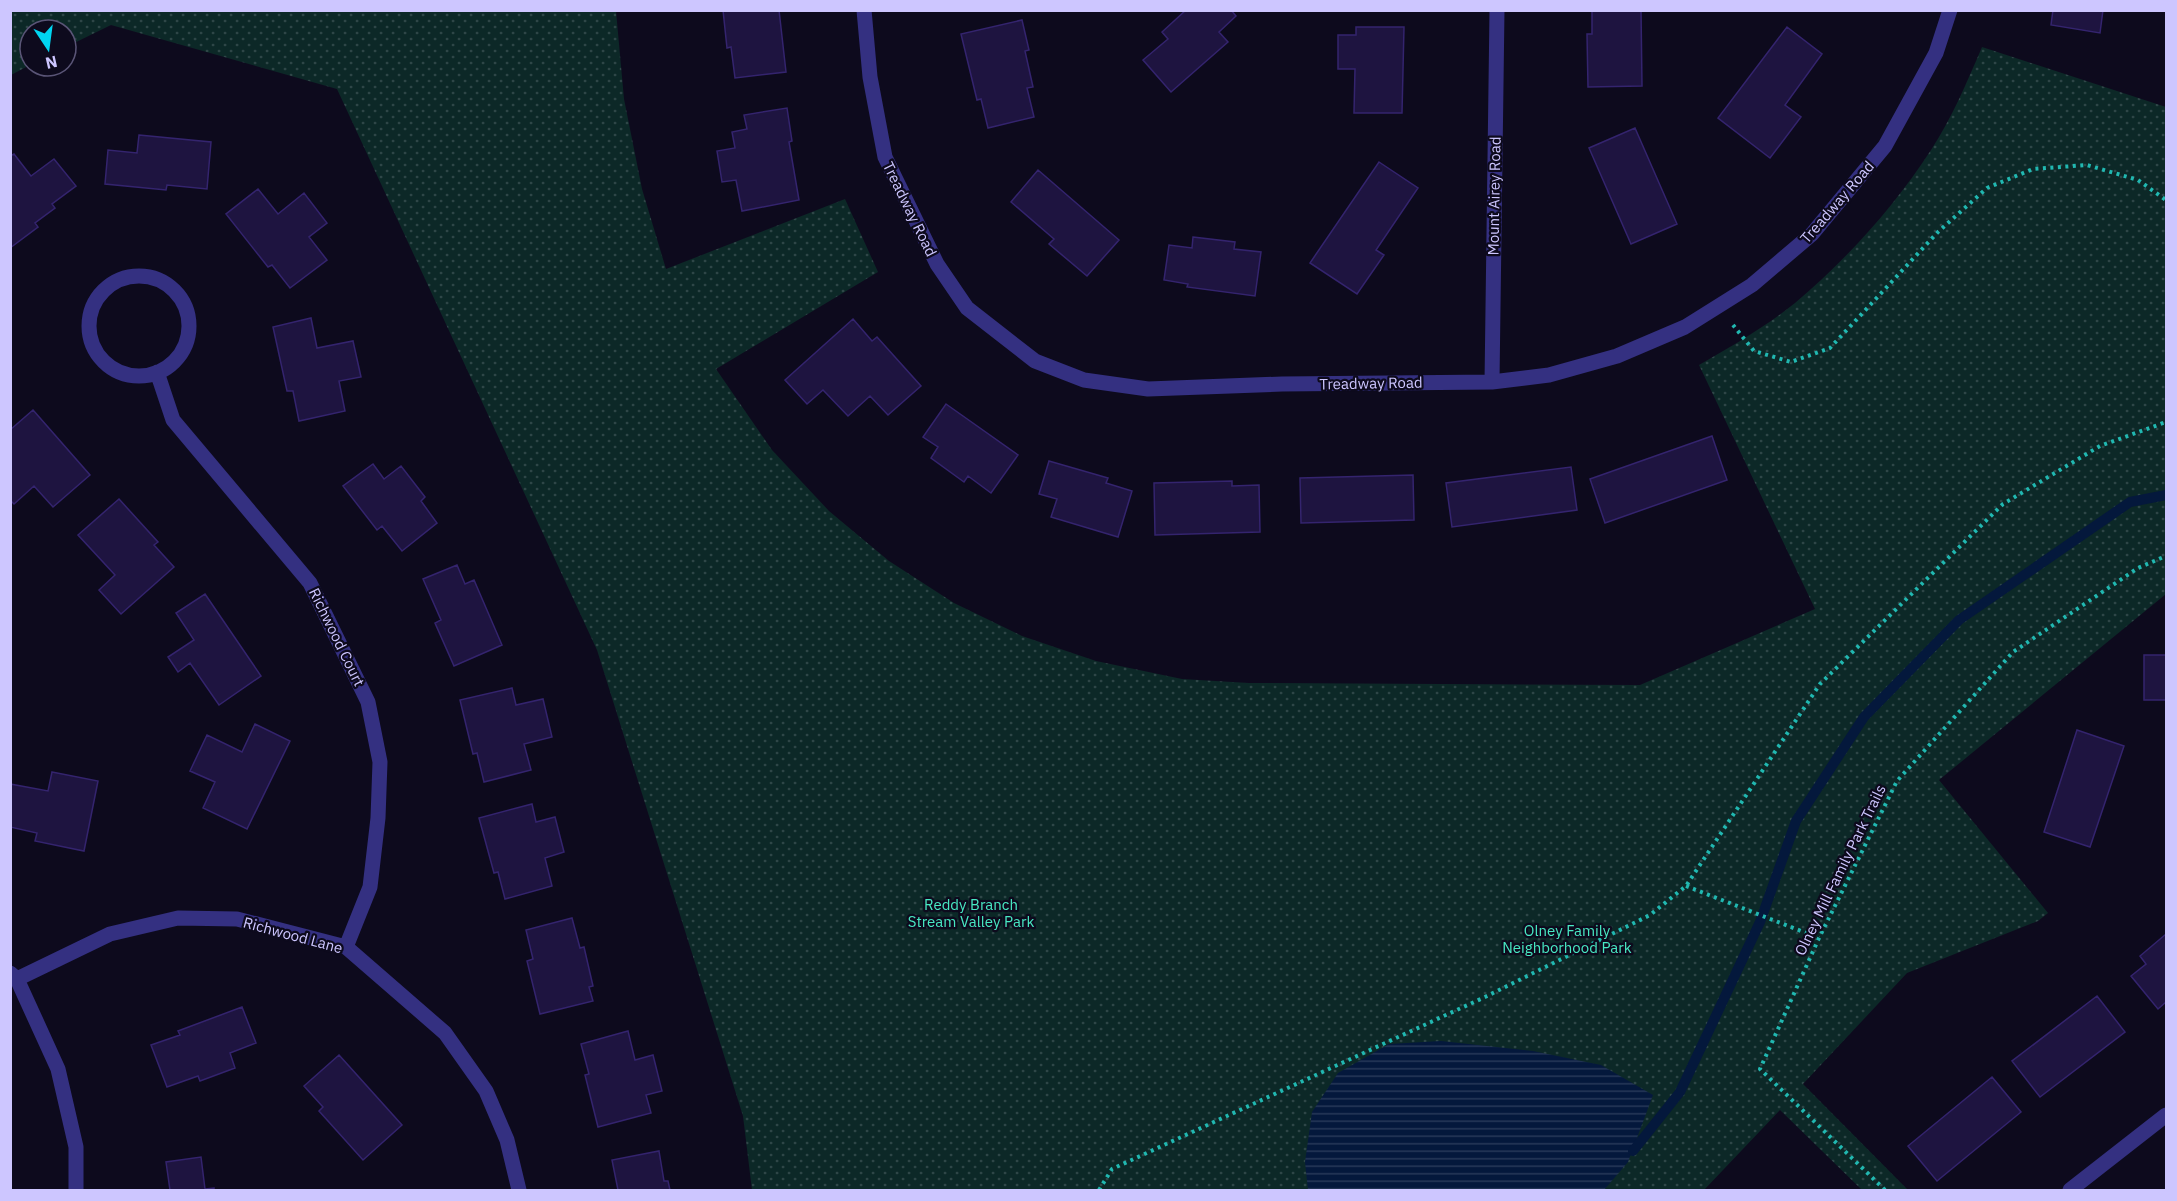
<svg xmlns="http://www.w3.org/2000/svg" width="2177" height="1201" font-family="'IBM Plex Sans',sans-serif">
  <style>
    .park { fill: url(#park-dots) }
    .water { fill: url(#water-rules) }
    .lines { fill: none; stroke-linecap: round; stroke-linejoin: round }
    .stream { stroke: #04183c; stroke-width: 10 }
    .building { fill: #1e1440; stroke: #34246e; stroke-width: 1.5 }
    .path { stroke: #21b8b1; stroke-width: 4; stroke-dasharray: 3 4.5; stroke-linecap: butt }
    .minor { stroke: #343081; stroke-width: 15 }
    .labels { text-anchor: middle; dominant-baseline: central; stroke-width: 4.5; stroke-linejoin: round; paint-order: stroke }
    .street-label { font-size: 15px; fill: #cdc6ff; stroke: #0d0a1d }
    .park-label { font-size: 15px; fill: #48e9c3; stroke: #0d0a1d }
  </style>
  <defs>
    <pattern id="park-dots" width="8" height="8" patternUnits="userSpaceOnUse" patternTransform="scale(1.5)"><rect width="8" height="8" fill="#0c2827"/><path d="M2 2h.1M6 6h.1" fill="none" stroke="#2e4647" stroke-width="1.8" stroke-linecap="round"/></pattern>
    <pattern id="water-rules" width="6" height="5" patternUnits="userSpaceOnUse" patternTransform="scale(1.5)"><rect width="6" height="5" fill="#04183c"/><path d="M0 2.5h6" fill="none" stroke="#273859"/></pattern>
  </defs>
  <rect width="100%" height="100%" fill="#0d0a1d"/>
  <!-- park -->
  <path class="park" d="M11,11H616L624,99L642,189L666,269L845,199L878,272L716,369L772,450L829,511L889,561L954,603L1022,636L1096,661L1182,679L1249,683L1640,685L1815,609L1699,365C1732,346 1765,327 1795,303C1847,259 1894,207 1931,150C1952,118 1967,82 1982,47L2166,107V594L1939,780L2048,913L2038,921L1907,973L1803,1084L1908,1190H1862L1780,1110L1704,1190H752L743,1116L597,650L337,89L111,25L66,47V30H30V65L11,75Z"/>
  <!-- water -->
  <path class="water" d="M1441,1041L1533,1051L1601,1065L1653,1095L1628,1162L1604,1190H1308L1305,1162L1312,1112L1338,1073L1389,1044Z"/>
  <g class="lines">
    <!-- stream -->
    <path class="stream" d="M1633,1151L1680,1092L1760,922L1796,821L1864,717L1959,620L2130,502L2166,495"/>
  </g>
  <!-- building -->
  <path class="building" d="M723,10H779L786,72L735,78L731,47L727,48Z
    M1186,10H1231L1236,16L1219,32L1228,42L1171,92L1143,60L1168,39L1162,32Z
    M1592,10H1641L1642,86L1588,87L1587,34H1592Z
    M2053,10H2103L2100,33L2051,25Z
    M1022,20L1029,50L1025,51L1033,87L1027,88L1034,117L988,128L981,99L977,100L961,34Z
    M1356,27H1404L1402,113H1354L1355,69H1338V35H1356Z
    M1787,27L1822,54L1785,105L1801,117L1770,158L1718,118Z
    M787,108L792,141L789,142L799,200L742,211L736,180L722,182L717,151L735,148L732,132L747,129L744,115Z
    M1635,128L1677,224L1631,244L1589,148Z
    M139,135L211,142L207,189L167,185L166,190L105,184L108,150L137,153Z
    M14,154L31,176L54,159L76,186L52,204L55,208L35,223L38,227L10,248V156Z
    M1379,162L1418,188L1376,250L1384,255L1357,294L1310,263Z
    M1038,170L1119,240L1087,276L1049,244L1054,239L1011,202Z
    M258,189L278,214L304,193L327,223L309,237L327,260L290,288L272,265L268,267L226,214Z
    M1193,237L1235,242L1234,249L1261,252L1255,296L1187,287L1188,284L1164,280L1169,245L1192,248Z
    M311,318L317,348L353,341L361,377L339,381L345,411L299,421L293,391H287L273,327Z
    M853,319L872,341L877,337L921,386L888,415L870,396L848,416L823,390L807,404L785,380Z
    M946,404L1018,455L991,493L968,476L964,482L931,458L938,447L923,437Z
    M33,410L90,475L53,507L34,486L14,504L10,500V430Z
    M1712,436L1727,480L1605,523L1590,479Z
    M1049,461L1108,478L1106,483L1132,491L1118,537L1051,517L1057,499L1039,494Z
    M373,464L384,479L401,466L425,497L421,501L437,523L402,551L382,526L377,530L343,486Z
    M1571,467L1577,510L1452,527L1446,483Z
    M1413,475L1414,520L1301,523L1300,478Z
    M1232,481V486L1259,485L1260,532L1155,535L1154,483Z
    M119,499L158,542L154,545L174,567L121,614L99,590L115,575L78,535Z
    M457,565L465,584L474,580L502,645L454,666L435,623L441,620L423,579Z
    M205,594L261,676L219,705L190,663L178,672L168,657L194,640L176,613Z
    M2144,655H2166V700H2144Z
    M512,688L516,705L543,699L552,737L524,744L531,770L484,782L477,753L473,754L460,700Z
    M255,724L290,741L247,829L203,808L215,782L190,771L207,735L242,752Z
    M2077,730L2124,746L2090,847L2044,832Z
    M52,772L98,781L84,851L35,841L37,833L10,827V784L48,791Z
    M532,804L536,822L555,817L564,852L545,858L552,886L505,899L498,872L494,873L479,818Z
    M572,918L580,948L584,947L593,986L589,987L593,1001L540,1014L527,961L533,959L526,930Z
    M2166,934V1002L2158,1009L2131,976L2146,964L2140,956Z
    M2097,996L2125,1032L2040,1097L2012,1061Z
    M242,1007L256,1043L230,1053L235,1068L200,1081L198,1076L167,1087L151,1045L180,1035L178,1031Z
    M628,1031L635,1060L653,1055L662,1091L646,1095L651,1113L598,1127L585,1075L589,1074L581,1044Z
    M339,1055L402,1125L363,1160L319,1111L323,1107L304,1086Z
    M1992,1077L2021,1112L1937,1181L1908,1146Z
    M659,1151L664,1181H668L670,1190H618L612,1160Z
    M201,1157L205,1189L214,1188V1190H170L166,1162Z"/>
  <g class="lines">
    <!-- path -->
    <path class="path" d="M1733,325L1754,351L1791,362L1830,348L1938,232L1987,188L2033,169L2087,165L2138,180L2166,200
      M1686,886L1819,938
      M1099,1190L1112,1169L1485,997L1650,915L1686,886L1820,684L2003,504L2100,446L2166,422
      M1885,1190L1760,1069L1819,938L1897,781L2013,652L2138,568L2166,556"/>
    <!-- minor -->
    <path class="minor" d="M864,10L870,77L885,157L937,264L967,308L1035,361L1084,380L1148,389L1282,384L1492,382L1549,375L1617,356L1685,327L1752,285L1812,234L1885,146L1936,53L1950,10
      M89 326a50 50 0 1 1 100 0a50 50 0 1 1-100 0Z
      M157,372L173,420L310,583L368,702L380,762L378,818L370,887L346,947
      M1492,382L1497,10
      M10,973L17,979L58,1069L76,1147V1190
      M17,979L110,934L178,918L237,919L346,947L445,1033L486,1091L507,1140L519,1190
      M2070,1190L2166,1115"/>
  </g>
  <g class="labels">
    <!-- street labels -->
    <g class="street-label">
      <text transform="translate(1494 196) rotate(-89)">Mount Airey Road</text>
      <text transform="translate(1837 202) rotate(-49)">Treadway Road</text>
      <text transform="translate(910 209) rotate(64)">Treadway Road</text>
      <text transform="translate(1371 383) rotate(-1)">Treadway Road</text>
      <text transform="translate(337 637) rotate(64)">Richwood Court</text>
      <text transform="translate(1840 870) rotate(-64)">Olney Mill Family Park Trails</text>
      <text transform="translate(293 935) rotate(15)">Richwood Lane</text>
    </g>
    <!-- park labels -->
    <g class="park-label">
      <text x="971" y="904">Reddy Branch<tspan x="971" dy="17">Stream Valley Park</tspan></text>
      <text x="1567" y="930">Olney Family<tspan x="1567" dy="17">Neighborhood Park</tspan></text>
    </g>
  </g>
  <!-- border -->
  <rect width="2177" height="1201" fill="none" stroke="#cdc6ff" stroke-width="24"/>
  <!-- north arrow -->
  <g transform="translate(48 48) rotate(167)"><circle r="28" fill="#0d0a1d" stroke="#5a5577" stroke-width="1.5"/>
  <path d="M0-4.5L10 22L0 15L-10 22Z" fill="#00d5f1"/>
  <text y="-9" font-size="16" font-weight="bold" text-anchor="middle" fill="#cdc6ff">N</text>
  </g>
</svg>
